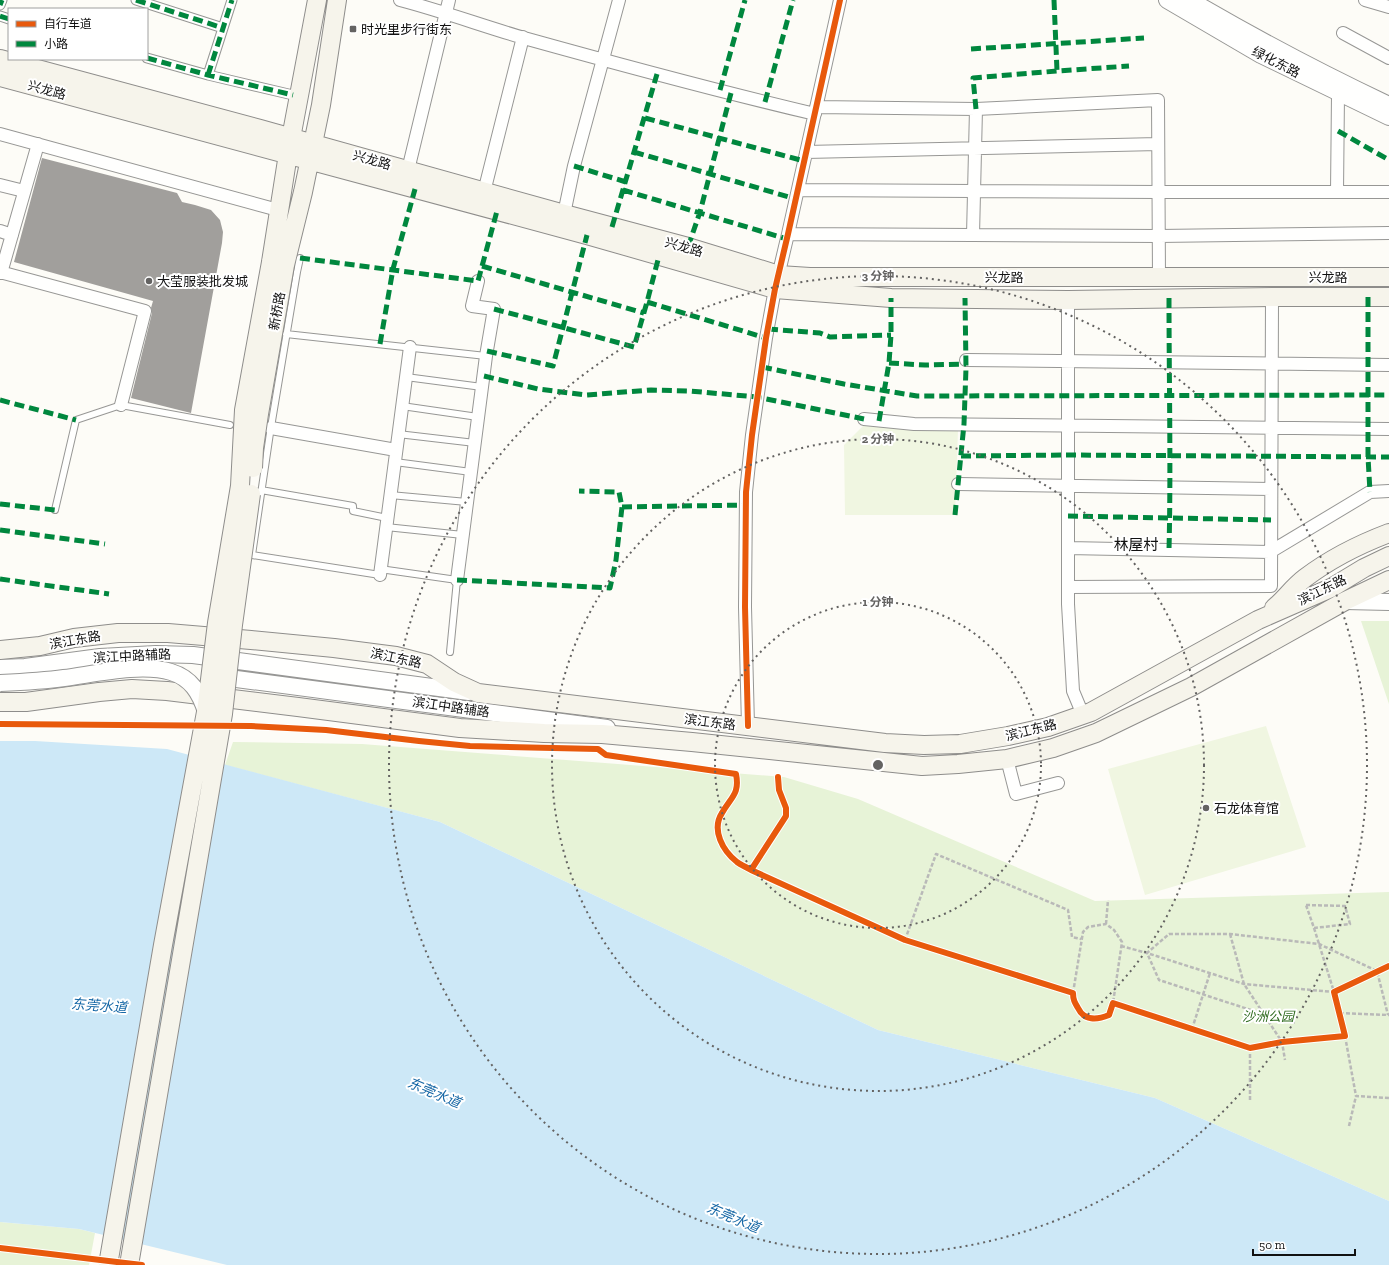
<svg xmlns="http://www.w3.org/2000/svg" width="1389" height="1265" font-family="'Zilla Slab','Noto Sans SC',serif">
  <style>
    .green { fill: #e7f3d7 }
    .pitch { fill: #f0f6e1 }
    .water { fill: #cde8f7 }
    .building { fill: #a19f9c }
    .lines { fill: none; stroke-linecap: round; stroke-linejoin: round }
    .service-casing { stroke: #979795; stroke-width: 8 }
    .pedestrian-casing { stroke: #979795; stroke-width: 11 }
    .minor-casing { stroke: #979795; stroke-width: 14 }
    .tertiary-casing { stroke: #979795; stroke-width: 18 }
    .secondary-casing { stroke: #8e8d8b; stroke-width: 20 }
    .path { stroke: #b9b9b8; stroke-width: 2.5; stroke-dasharray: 4 2; stroke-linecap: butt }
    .service { stroke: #fffffe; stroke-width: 6 }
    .pedestrian { stroke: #fffffe; stroke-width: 9 }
    .minor { stroke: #fffffe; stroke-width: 12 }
    .tertiary { stroke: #fffffe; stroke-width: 16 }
    .secondary { stroke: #f6f4eb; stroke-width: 18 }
    .tertiary-bridge-casing { stroke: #979795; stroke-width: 18; stroke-linecap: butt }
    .secondary-bridge-casing { stroke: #8e8d8b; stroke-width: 20; stroke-linecap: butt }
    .tertiary-bridge { stroke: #fffffe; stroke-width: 16 }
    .secondary-bridge { stroke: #f6f4eb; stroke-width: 18 }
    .quiet { stroke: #00873e; stroke-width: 5; stroke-dasharray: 10 5; stroke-linecap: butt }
    .cycleway-casing { stroke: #fff; stroke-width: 8 }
    .cycleway { stroke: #e8590c; stroke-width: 6 }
    .ring { fill: none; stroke: #646362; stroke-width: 2; stroke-dasharray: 2 4 }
    .poi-dot { fill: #646362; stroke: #fff; stroke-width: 1.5 }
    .labels { text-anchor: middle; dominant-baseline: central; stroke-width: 4; stroke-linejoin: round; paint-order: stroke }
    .poi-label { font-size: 13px; fill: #111; stroke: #fff; text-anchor: start }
    .street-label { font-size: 13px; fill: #111; stroke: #fff }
    .park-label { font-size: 13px; font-style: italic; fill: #2f6b1f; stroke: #fff }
    .water-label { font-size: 14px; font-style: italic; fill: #1768a6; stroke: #fff }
    .quarter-label { font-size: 15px; fill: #111; stroke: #fff }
    .centre { fill: #646362; stroke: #fff; stroke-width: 2 }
    .ring-label { font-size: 12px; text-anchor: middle; font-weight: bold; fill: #646362; stroke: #fff; stroke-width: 4; stroke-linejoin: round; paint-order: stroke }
  </style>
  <rect width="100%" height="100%" fill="#fdfcf7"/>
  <!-- green -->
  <path class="green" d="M1361,621H1389V704Z
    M233,742L362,744L784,777L858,799L1095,901L1389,892V1201L1155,1098L878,1030L440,822L225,765Z
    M0,1222L79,1229L95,1233L89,1265H0Z"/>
  <!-- pitch -->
  <path class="pitch" d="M863,426L958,430L955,515H845L844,445Z
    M1266,726L1306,847L1145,895L1108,769Z"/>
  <!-- water -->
  <path class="water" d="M0,741H35L167,749L440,822L878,1030L1155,1098L1389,1201V1265H227L79,1229L0,1222Z"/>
  <!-- building -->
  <path class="building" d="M42,158L177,193L182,202L195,205L211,210L220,220L223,232L222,243L191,413L131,398L152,313L151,308L153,301L14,262Z"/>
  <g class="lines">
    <!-- service casing -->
    <g class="service-casing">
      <path id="service" d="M300,258L297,272L270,433L252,555L380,575
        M286,334L486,356
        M406,377L482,387
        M402,406L478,417
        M398,434L475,443
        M395,462L471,472
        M261,490L353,506V511L387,518
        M390,495L467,502
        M55,510L76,420L121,405L230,425
        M386,527L463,535
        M380,569L457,580L450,652"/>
    </g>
    <!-- pedestrian casing -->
    <g class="pedestrian-casing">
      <path id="pedestrian" d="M136,0L223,28
        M0,5L2,0
        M0,16L9,19
        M147,58L208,75L293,95
        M208,75L232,0"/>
    </g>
    <!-- minor casing -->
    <g class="minor-casing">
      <path id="minor" d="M400,0C442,11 483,26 524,38C621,65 717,91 815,114
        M1365,0L1389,7
        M1343,33L1389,58
        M816,107L976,109L1158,100L1159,278
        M0,134L278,210
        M806,152L1158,144
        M408,170L449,0
        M0,185L24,191
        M798,190L1159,192H1389
        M484,192L523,37
        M1337,192L1338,94
        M564,214L574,166L619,0
        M0,231L12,235
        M788,234L1159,236L1389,233
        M973,235L976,109
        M0,272L145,311L121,405
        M1,273L38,144
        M1068,300V604L1073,691L1083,715
        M966,360L1389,365
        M864,419L914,424L1389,429
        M271,428L396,450
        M958,484L1271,489
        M1068,548L1270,552L1370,492L1389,491
        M380,575L410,347
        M457,580L486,356L494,309L472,306L478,281
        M1068,587L1271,586L1272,297
        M748,726L745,607L746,492L752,435L766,338L775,289L788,234L840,0
        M1007,759L1016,794L1058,783"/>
    </g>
    <!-- tertiary casing -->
    <g class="tertiary-casing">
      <path id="tertiary" d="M1167,0L1261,55L1389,117
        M1190,0C1255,38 1321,73 1389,105
        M1345,601L1389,602
        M0,668L25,667L100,657L156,654L193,655L469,692
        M214,676L607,728"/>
    </g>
    <!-- secondary casing -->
    <g class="secondary-casing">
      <path id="secondary" d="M0,59L260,129L564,214L688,247L779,275L810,277H1389
        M0,77L587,235L775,289L891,298L1068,300L1272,297H1389
        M271,262L288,154L317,0
        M285,265L303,192L321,105L337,0
        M1274,608C1285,599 1293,587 1305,578C1330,559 1360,544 1389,533
        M0,650L40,646L74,638L118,633H168L251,640L334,648L396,656L427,664L454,682L478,693L885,743L924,745L960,744L1008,736L1048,727L1091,712L1258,620L1331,588L1364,568L1389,556
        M0,702H26L99,692L132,689L167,691L298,707L460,728L544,733L602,734L692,742L922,766L958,764L1007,759L1053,748L1096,733L1191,687L1345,601L1389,580"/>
    </g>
    <!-- path -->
    <path class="path" d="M1306,905L1345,906L1350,924L1314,928Z
      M1106,924L1108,900
      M1230,934L1244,984L1282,1042L1285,1060
      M905,940L936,854L1068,910L1072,937L1081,939
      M1121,946L1147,953L1244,984L1334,992L1314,928
      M1073,993L1083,932L1088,927L1106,924L1114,930L1122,942L1113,1003
      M1340,1013L1389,1015
      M1263,1014L1159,980L1147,953L1169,934H1230L1319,944L1377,971L1388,1015
      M1192,1029L1210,973
      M1345,1036L1356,1096L1389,1098
      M1250,1100V1048
      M1349,1126L1356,1096
      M0,1248L95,1259"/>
    <!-- service -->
    <use href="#service" class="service"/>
    <!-- pedestrian -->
    <use href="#pedestrian" class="pedestrian"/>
    <!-- minor -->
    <use href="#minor" class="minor"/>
    <!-- tertiary -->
    <use href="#tertiary" class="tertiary"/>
    <!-- secondary -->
    <use href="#secondary" class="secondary"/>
    <!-- tertiary-bridge casing -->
    <g class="tertiary-bridge-casing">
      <path id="tertiary-bridge" d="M0,683C22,682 43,681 64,678C95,674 141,663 171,672C191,678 200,693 206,712"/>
    </g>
    <!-- secondary-bridge casing -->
    <g class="secondary-bridge-casing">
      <path id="secondary-bridge" d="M253,468L254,448L259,414L285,265
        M108,1265L163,945L206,712L217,623L240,486L244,410L271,262
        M129,1265L223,714L233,625L251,494"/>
    </g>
    <!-- tertiary-bridge -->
    <use href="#tertiary-bridge" class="tertiary-bridge"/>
    <!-- secondary-bridge -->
    <use href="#secondary-bridge" class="secondary-bridge"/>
    <!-- quiet -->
    <path class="quiet" d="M136,0L223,28
      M1054,0L1057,71
      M0,5L2,0
      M0,16L9,19
      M971,49L1144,38
      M147,58L208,75L293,95
      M208,75L232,0
      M720,90L745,0
      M765,102L793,0
      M976,109L973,78L1057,71L1129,66
      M645,118L804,161
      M1338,131L1389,160
      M634,152L796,199
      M574,166L626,182
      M623,190L787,239
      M612,227L657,74
      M688,247L700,212L731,93
      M300,258L478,281L497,211
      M482,266L644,313
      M1368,297V457L1370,492
      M1169,298C1169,382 1171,466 1169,550
      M647,302L766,338
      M494,309L528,318L634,347L647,302L659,256
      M768,329L820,333L830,337L891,335
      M380,344L393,269L415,189
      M487,351L553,366L587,235
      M889,363L925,365L966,364
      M762,367L844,384L917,396L1389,395
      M484,376L538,389L586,395L651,390L690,391L757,397L864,419
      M0,400L76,420
      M879,421L889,363L891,335V298
      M961,456L1068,455L1389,457
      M0,504L55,510
      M622,507L746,505
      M955,515L964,424L966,368L965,298
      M1068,516L1271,520
      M0,530L105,544
      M0,579L109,594
      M457,580L610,588L616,560L622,507L619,492L579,491"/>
    <!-- cycleway casing -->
    <g class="cycleway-casing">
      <path id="cycleway" d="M0,724L251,726L326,730L419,741L470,746L598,749L606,755L736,774C740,794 731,797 722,813C711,830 723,851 737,862C741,865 746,867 751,870L905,940L1073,993C1073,1000 1075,1003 1078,1008C1084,1021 1097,1020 1109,1015L1113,1003L1250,1048L1282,1042L1345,1036L1334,992L1389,966
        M748,726L745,607L746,492L752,435L766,338L775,289L788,234L840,0
        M751,870L786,816V808L779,790L778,777
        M0,1248L142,1265"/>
    </g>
    <!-- cycleway -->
    <use href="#cycleway" class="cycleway"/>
  </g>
  <!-- distance rings -->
  <g class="ring">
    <circle cx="878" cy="765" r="163"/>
    <circle cx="878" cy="765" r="326"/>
    <circle cx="878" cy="765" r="489"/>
  </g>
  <!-- markers -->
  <g class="poi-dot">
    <rect x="349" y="25" width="8" height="8" rx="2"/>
    <circle cx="149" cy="281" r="4"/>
    <circle cx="1206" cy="808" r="4"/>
  </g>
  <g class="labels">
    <!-- poi labels -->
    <g class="poi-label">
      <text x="361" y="29">时光里步行街东</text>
      <text x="157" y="281">大莹服装批发城</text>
      <text x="1214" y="808">石龙体育馆</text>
    </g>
    <!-- street labels -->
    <g class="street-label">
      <text transform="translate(1276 62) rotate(27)">绿化东路</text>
      <text transform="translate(47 90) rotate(15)">兴龙路</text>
      <text transform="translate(372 160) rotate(16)">兴龙路</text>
      <text transform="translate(684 247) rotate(16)">兴龙路</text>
      <text x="1004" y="277">兴龙路</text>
      <text x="1328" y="277">兴龙路</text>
      <text transform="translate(277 311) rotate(-80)">新桥路</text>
      <text transform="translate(1322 590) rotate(-26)">滨江东路</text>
      <text transform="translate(75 640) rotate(-10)">滨江东路</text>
      <text transform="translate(132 656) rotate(-3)">滨江中路辅路</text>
      <text transform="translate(396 658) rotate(12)">滨江东路</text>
      <text transform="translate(451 707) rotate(8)">滨江中路辅路</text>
      <text transform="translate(710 722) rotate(7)">滨江东路</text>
      <text transform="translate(1031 730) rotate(-14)">滨江东路</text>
    </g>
    <!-- park labels -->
    <g class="park-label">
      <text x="1268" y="1016">沙洲公园</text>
    </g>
    <!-- water labels -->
    <g class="water-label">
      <text transform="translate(99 1006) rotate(4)">东莞水道</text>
      <text transform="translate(434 1093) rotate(23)">东莞水道</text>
      <text transform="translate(733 1218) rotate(23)">东莞水道</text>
    </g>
    <!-- quarter labels -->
    <g class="quarter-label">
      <text x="1136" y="545">林屋村</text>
    </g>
  </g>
  <circle cx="878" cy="765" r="6" class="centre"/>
  <g class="ring-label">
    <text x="878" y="280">3 分钟</text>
    <text x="878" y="443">2 分钟</text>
    <text x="878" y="606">1 分钟</text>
  </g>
  <!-- legend -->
  <rect x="8" y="8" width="140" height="52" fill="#ffffff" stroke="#a0a0a0"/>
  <rect x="16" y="21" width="20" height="6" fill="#e8590c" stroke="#a0a0a0"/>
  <text x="44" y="28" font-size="12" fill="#111111">自行车道</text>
  <rect x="16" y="41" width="20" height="6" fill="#00873e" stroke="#a0a0a0"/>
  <text x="44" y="48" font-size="12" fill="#111111">小路</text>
  <!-- scale -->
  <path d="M1253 1249v6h102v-6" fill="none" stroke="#111111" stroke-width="2"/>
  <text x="1259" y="1249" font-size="12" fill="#111111" stroke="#ffffff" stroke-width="3" paint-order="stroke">50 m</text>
</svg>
